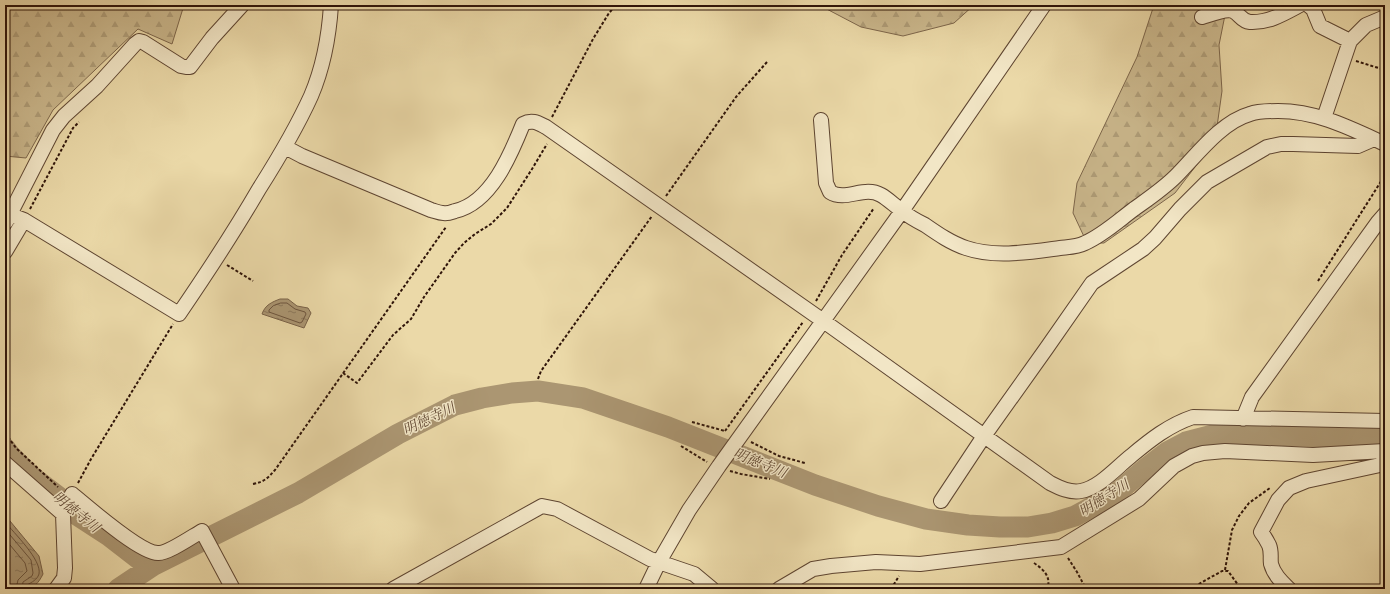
<svg xmlns="http://www.w3.org/2000/svg" width="1390" height="594" font-family="'IM FELL French Canon','Noto Serif JP',serif">
  <style>
    .forest { fill: url(#forest-firs); stroke: #7d664b }
    .water { fill: url(#water-ripples); stroke: #796248 }
    .lines { fill: none; stroke-linecap: round; stroke-linejoin: round }
    .shore { stroke: #6d553e; stroke-width: 1 }
    .river { stroke: #ab9672; stroke-width: 21 }
    .minor-casing { stroke: #5e4531; stroke-width: 16 }
    .path { stroke: #2f1409; stroke-width: 2; stroke-dasharray: 3 2; stroke-linecap: butt }
    .minor { stroke: #f2e6c6; stroke-width: 14 }
    .labels { text-anchor: middle; dominant-baseline: central; stroke-width: 3; stroke-linejoin: round; paint-order: stroke }
    .water-label { font-size: 14px; font-style: italic; fill: #614833; stroke: #f2e6c6 }
  </style>
  <defs>
    <pattern id="forest-firs" width="22" height="20" patternUnits="userSpaceOnUse"><rect width="22" height="20" fill="#cbb88d"/><path d="M5 1l3.5 6h-7zM16 11l3.5 6h-7z" fill="#af9d78"/></pattern>
    <pattern id="water-ripples" width="26" height="14" patternUnits="userSpaceOnUse"><rect width="26" height="14" fill="#ab9672"/><path d="M2 4q2-2 4 0t4 0M15 11q2-2 4 0t4 0" fill="none" stroke="#8c795c"/></pattern>
  </defs>
  <rect width="100%" height="100%" fill="#ebd9a8"/>
  <filter id="stains"><feTurbulence type="fractalNoise" baseFrequency=".005" numOctaves="4"/><feColorMatrix values="0 0 0 0 .2 0 0 0 0 .09 0 0 0 0 .02 0 0 0 .5 -.17"/></filter>
  <radialGradient id="worn" r=".72"><stop offset=".6" stop-color="#630" stop-opacity="0"/><stop offset="1" stop-color="#630" stop-opacity=".3"/></radialGradient>
  <!-- forest -->
  <path class="forest" d="M5,5H184L172,44L138,29L53,110L26,158L5,156Z
    M819,5H974L954,23L903,36L861,27Z
    M1154,5H1227L1219,45L1222,91L1215,141L1175,193L1104,243H1087L1073,213L1077,183L1137,57Z"/>
  <!-- water -->
  <path class="water" d="M280,299H288L297,306L308,308L311,313L304,328L262,314C265,305 272,302 280,299Z
    M5,515L39,556L43,574C34,593 24,589 5,589Z"/>
  <g class="lines">
    <!-- shore -->
    <path class="shore" d="M281,303H287L295,309L305,312L306,314L302,322L300,323L269,312V310L273,306Z
      M5,522C14,533 42,560 39,574C37,580 32,582 27,585V589
      M5,529L31,560L33,573L32,576L23,582L22,589
      M5,539L25,563L27,571L18,580L16,589"/>
    <!-- river -->
    <path class="river" d="M5,448L11,456L30,475L59,497L69,510L109,536L140,560L154,565
      M118,589L154,565L298,493L398,434L455,405L482,398L512,393L538,391L583,398L668,427L815,485L878,506L926,519L968,525L1000,527H1028L1052,523L1075,516L1114,495L1146,468L1167,452L1186,442L1213,435L1237,434L1385,439"/>
    <!-- minor casing -->
    <g class="minor-casing">
      <path id="minor" d="M1308,5L1313,9L1320,26L1350,41
        M1202,17C1209,15 1226,8 1233,11C1240,14 1241,21 1250,22C1269,23 1285,13 1300,5
        M1324,118L1350,41L1366,25L1385,17
        M821,120L826,183L830,192C846,202 864,185 881,195C888,199 894,205 901,210C908,216 917,221 925,225C938,234 951,243 966,248C995,258 1030,252 1060,248C1068,247 1077,247 1085,243C1103,235 1118,221 1134,209C1148,199 1163,189 1176,176C1196,156 1221,122 1250,114C1258,111 1268,111 1278,111C1317,111 1350,128 1385,144
        M285,147L302,156L431,210C435,211 439,213 443,213C447,214 452,212 455,211C491,203 511,154 523,124C532,119 538,123 546,127L822,320L1050,483C1060,488 1070,493 1081,491C1099,488 1117,467 1131,456C1150,440 1169,425 1193,417L1385,421
        M5,214L11,215L24,220L179,314C207,273 234,232 259,189C278,159 296,129 311,96C323,68 329,36 331,5
        M6,222L53,130L64,116L97,86L135,44L139,41L143,42L181,66L186,67H190L212,38L242,5
        M5,252L24,220
        M1243,419L1252,397L1378,222L1385,214
        M5,463L63,514
        M941,501L984,436L1046,349L1092,283L1143,249L1155,238L1180,209L1207,182L1267,147L1281,144H1293L1358,146L1374,139
        M56,589L64,578L65,568L63,514L72,494C88,507 140,553 158,553C167,554 193,536 202,531L233,589
        M393,589L542,506L557,509L650,559L694,574L712,589
        M646,589L659,562L689,510L719,466L902,211L1044,5
        M779,589L813,569L831,566L876,562L920,564L1061,547L1139,499L1174,466L1192,456L1203,453L1225,451L1313,455L1385,451
        M1289,589C1282,582 1274,575 1271,564C1270,558 1272,552 1269,545C1267,541 1264,536 1261,532L1278,500L1289,488L1306,481L1380,465L1385,460"/>
    </g>
    <!-- path -->
    <path class="path" d="M1356,61L1385,70
      M552,117L593,39L609,13L616,5
      M666,196L736,97L767,62
      M30,209L73,128L79,122
      M227,265L253,281
      M1318,281L1385,175
      M816,301L842,255L874,208
      M343,373L357,383L393,335L411,319L424,297L455,253L464,243L475,234L491,224L507,208L532,169L547,144
      M538,379L541,371L652,216
      M692,422L725,431
      M725,431L803,322
      M5,433L16,448L58,487
      M751,442L779,456L805,463
      M681,446L707,462
      M730,471L741,474L770,479
      M78,483L91,459L173,324
      M253,484C264,482 268,478 275,470L446,227
      M1068,558L1077,572L1086,589
      M1034,563C1043,569 1052,577 1047,589
      M1225,570L1232,530L1239,516L1249,503L1270,488
      M891,589L899,576
      M1190,589L1222,571H1228L1241,589"/>
    <!-- minor -->
    <use href="#minor" class="minor"/>
  </g>
  <g class="labels">
    <!-- water labels -->
    <g class="water-label">
      <text transform="translate(429 419) rotate(-26)">明徳寺川</text>
      <text transform="translate(760 463) rotate(22)">明徳寺川</text>
      <text transform="translate(1104 498) rotate(-32)">明徳寺川</text>
      <text transform="translate(76 512) rotate(39)">明徳寺川</text>
    </g>
  </g>
  <!-- margin -->
  <rect width="1390" height="594" fill="none" stroke="#ebd9a8" stroke-width="20"/>
  <rect x="6" y="6" width="1378" height="582" fill="none" stroke="#2f1409" stroke-width="2"/>
  <rect x="10" y="10" width="1370" height="574" fill="none" stroke="#2f1409"/>
  <rect width="100%" height="100%" filter="url(#stains)"/>
  <rect width="100%" height="100%" fill="url(#worn)"/>
</svg>
